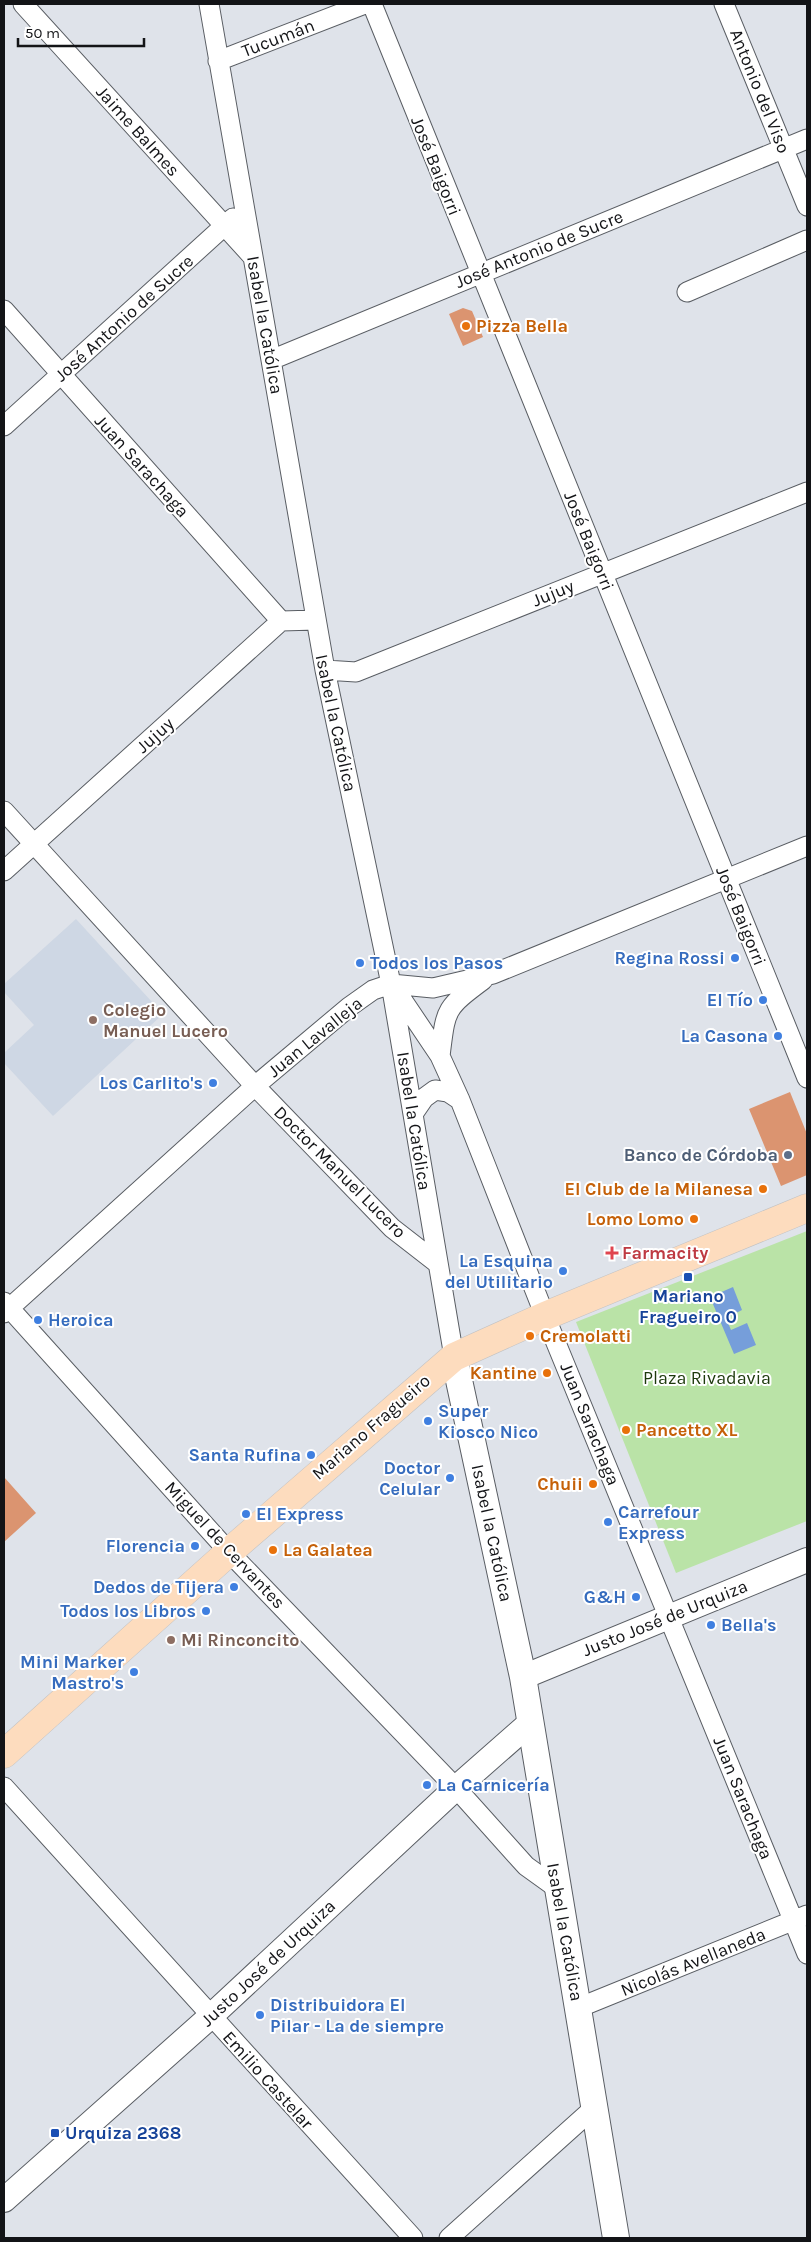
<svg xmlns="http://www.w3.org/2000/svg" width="811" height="2242" font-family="Karla,sans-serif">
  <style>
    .built { fill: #ced7e4 }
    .green { fill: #bae3a7 }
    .water { fill: #769eda }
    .building { fill: #db9470 }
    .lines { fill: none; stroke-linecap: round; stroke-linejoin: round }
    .minor-casing { stroke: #595d63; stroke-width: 21 }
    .tertiary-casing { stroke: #595d63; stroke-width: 26 }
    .secondary-casing { stroke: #595d63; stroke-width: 28 }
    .primary-casing { stroke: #c2c2c3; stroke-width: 29 }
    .minor { stroke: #fff; stroke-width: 19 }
    .tertiary { stroke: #fff; stroke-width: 24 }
    .secondary { stroke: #fff; stroke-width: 26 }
    .primary { stroke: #fddcbe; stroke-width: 28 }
    .food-dot { fill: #e8710a; stroke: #fff; stroke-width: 2 }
    .shop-dot { fill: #3f7fe0; stroke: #fff; stroke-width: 2 }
    .education-dot { fill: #8d6e63; stroke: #fff; stroke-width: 2 }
    .service-dot { fill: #5c6f8a; stroke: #fff; stroke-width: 2 }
    .health-dot { fill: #e0444e; stroke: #fff; stroke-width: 2 }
    .transit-dot { fill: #1a4fb4; stroke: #fff; stroke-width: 2 }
    .labels { text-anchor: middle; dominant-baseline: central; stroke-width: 4; stroke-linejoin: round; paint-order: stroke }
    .street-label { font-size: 18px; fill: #131417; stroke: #fff }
    .food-label { font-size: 18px; font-weight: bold; fill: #c56008; stroke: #fff; text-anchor: start }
    .shop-label { font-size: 18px; font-weight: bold; fill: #366cbe; stroke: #fff; text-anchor: end }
    .education-label { font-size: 18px; font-weight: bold; fill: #785e54; stroke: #fff; text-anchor: start }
    .service-label { font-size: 18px; font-weight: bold; fill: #4e5e75; stroke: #fff; text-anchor: end }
    .health-label { font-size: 18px; font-weight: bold; fill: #be3a42; stroke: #fff; text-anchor: start }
    .transit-label { font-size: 18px; font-weight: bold; fill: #164399; stroke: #fff }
    .park-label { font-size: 18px; fill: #1d390c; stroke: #fff }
  </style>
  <rect width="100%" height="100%" fill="#dfe3ea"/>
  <!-- built -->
  <path class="built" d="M76,919L163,1014L53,1116L4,1063V1053L34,1025L4,992V984Z"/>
  <!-- green -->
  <path class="green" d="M807,1231V1521L676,1573L576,1322Z"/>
  <!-- water -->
  <path class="water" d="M733,1287L742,1310L726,1318L731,1330L747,1323L756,1345L734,1354L710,1297Z"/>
  <!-- building -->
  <path class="building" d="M463,308L472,311L483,337L463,346L449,314Z
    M790,1092L807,1134V1175L781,1186L749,1109Z
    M4,1477L36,1513L4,1542Z"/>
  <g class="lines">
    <!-- minor casing -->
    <g class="minor-casing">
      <path id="minor" d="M23,4L252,256
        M209,4L325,670L391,984L454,1357
        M372,4L807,1078
        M724,4L807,206
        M218,61L365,4
        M687,292L807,240
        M4,310L281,621
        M271,360L807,139
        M4,426L233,218
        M325,670L356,672L807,492
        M4,811L255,1086L392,1228L437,1263
        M4,871L281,621L316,620
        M395,989L440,1056L460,1100L545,1316L807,1954
        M440,1056C446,1009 444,1009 483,980
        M413,1114L424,1098L435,1090L448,1092L460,1100
        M4,1302L229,1552L456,1788L526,1866L558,1889
        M4,1313L255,1086L349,1007L373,990L391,984L433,988L493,974L807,846
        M4,1787L413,2238
        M578,2008L807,1915
        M449,2238L595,2107"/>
    </g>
    <!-- tertiary casing -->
    <g class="tertiary-casing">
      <path id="tertiary" d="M523,1677L807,1560
        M4,2200L211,2016L456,1788L530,1723"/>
    </g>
    <!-- secondary casing -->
    <g class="secondary-casing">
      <path id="secondary" d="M454,1357L523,1677L616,2238"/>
    </g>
    <!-- primary casing -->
    <g class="primary-casing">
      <path id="primary" d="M4,1754L229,1552L454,1357L545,1316L807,1208"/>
    </g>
    <!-- minor -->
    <use href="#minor" class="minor"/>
    <!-- tertiary -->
    <use href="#tertiary" class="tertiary"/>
    <!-- secondary -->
    <use href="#secondary" class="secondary"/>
    <!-- primary -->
    <use href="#primary" class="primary"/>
  </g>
  <!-- markers -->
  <g class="food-dot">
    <circle cx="466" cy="326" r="5"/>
    <circle cx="763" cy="1189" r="5"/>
    <circle cx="694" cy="1219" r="5"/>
    <circle cx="530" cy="1336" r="5"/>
    <circle cx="547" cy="1373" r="5"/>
    <circle cx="626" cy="1430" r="5"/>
    <circle cx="593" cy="1484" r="5"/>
    <circle cx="273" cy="1550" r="5"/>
  </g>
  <g class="shop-dot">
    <circle cx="735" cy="958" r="5"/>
    <circle cx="360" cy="963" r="5"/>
    <circle cx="763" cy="1000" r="5"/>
    <circle cx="778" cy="1036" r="5"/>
    <circle cx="213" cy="1083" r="5"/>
    <circle cx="563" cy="1271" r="5"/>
    <circle cx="38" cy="1320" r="5"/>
    <circle cx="428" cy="1421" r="5"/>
    <circle cx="311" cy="1455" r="5"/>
    <circle cx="450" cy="1478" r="5"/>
    <circle cx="246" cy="1514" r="5"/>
    <circle cx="608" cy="1522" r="5"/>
    <circle cx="195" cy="1546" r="5"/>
    <circle cx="234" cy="1587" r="5"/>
    <circle cx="636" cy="1597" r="5"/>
    <circle cx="206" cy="1611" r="5"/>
    <circle cx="711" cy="1625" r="5"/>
    <circle cx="134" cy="1672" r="5"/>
    <circle cx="427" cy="1785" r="5"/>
    <circle cx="260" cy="2015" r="5"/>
  </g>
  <g class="education-dot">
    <circle cx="93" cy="1020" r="5"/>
    <circle cx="171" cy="1640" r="5"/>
  </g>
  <circle class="service-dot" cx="788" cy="1155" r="5"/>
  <path class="health-dot" d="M609.5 1245.5h5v5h5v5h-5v5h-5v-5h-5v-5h5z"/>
  <g class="transit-dot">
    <rect x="683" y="1272" width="10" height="10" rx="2.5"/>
    <rect x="50" y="2128" width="10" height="10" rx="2.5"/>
  </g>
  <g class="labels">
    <!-- street labels -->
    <g class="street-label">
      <text transform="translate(278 38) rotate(-21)">Tucumán</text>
      <text transform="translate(760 91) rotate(68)">Antonio del Viso</text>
      <text transform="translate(138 131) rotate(48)">Jaime Balmes</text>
      <text transform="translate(436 166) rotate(68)">José Baigorri</text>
      <text transform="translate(539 249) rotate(-22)">José Antonio de Sucre</text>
      <text transform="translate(124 318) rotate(-42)">José Antonio de Sucre</text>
      <text transform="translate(265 325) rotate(80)">Isabel la Católica</text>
      <text transform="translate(142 466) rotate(48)">Juan Sarachaga</text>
      <text transform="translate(589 541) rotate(68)">José Baigorri</text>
      <text transform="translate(553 593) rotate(-22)">Jujuy</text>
      <text transform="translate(336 723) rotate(78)">Isabel la Católica</text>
      <text transform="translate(155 735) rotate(-42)">Jujuy</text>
      <text transform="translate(741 916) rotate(68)">José Baigorri</text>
      <text transform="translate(315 1037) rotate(-39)">Juan Lavalleja</text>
      <text transform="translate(414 1121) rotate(81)">Isabel la Católica</text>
      <text transform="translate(340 1172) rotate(45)">Doctor Manuel Lucero</text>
      <text transform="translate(590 1424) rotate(68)">Juan Sarachaga</text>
      <text transform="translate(371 1427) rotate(-41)">Mariano Fragueiro</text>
      <text transform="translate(492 1533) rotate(78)">Isabel la Católica</text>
      <text transform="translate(225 1545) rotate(47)">Miguel de Cervantes</text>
      <text transform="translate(665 1618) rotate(-22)">Justo José de Urquiza</text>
      <text transform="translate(743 1798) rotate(68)">Juan Sarachaga</text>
      <text transform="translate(565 1932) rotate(80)">Isabel la Católica</text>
      <text transform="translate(693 1962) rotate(-22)">Nicolás Avellaneda</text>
      <text transform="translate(268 1963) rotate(-43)">Justo José de Urquiza</text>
      <text transform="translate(268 2080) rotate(48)">Emilio Castelar</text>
    </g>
    <!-- food labels -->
    <g class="food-label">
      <text x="476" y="326">Pizza Bella</text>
      <text x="753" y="1189" text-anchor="end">El Club de la Milanesa</text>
      <text x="684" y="1219" text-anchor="end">Lomo Lomo</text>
      <text x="540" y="1336">Cremolatti</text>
      <text x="537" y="1373" text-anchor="end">Kantine</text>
      <text x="636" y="1430">Pancetto XL</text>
      <text x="583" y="1484" text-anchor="end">Chuii</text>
      <text x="283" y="1550">La Galatea</text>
    </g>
    <!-- shop labels -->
    <g class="shop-label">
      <text x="725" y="958">Regina Rossi</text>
      <text x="370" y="963" text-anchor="start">Todos los Pasos</text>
      <text x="753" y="1000">El Tío</text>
      <text x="768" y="1036">La Casona</text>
      <text x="203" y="1083">Los Carlito's</text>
      <text x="553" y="1261">La Esquina<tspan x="553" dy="21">del Utilitario</tspan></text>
      <text x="48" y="1320" text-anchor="start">Heroica</text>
      <text x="438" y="1411" text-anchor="start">Super<tspan x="438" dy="21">Kiosco Nico</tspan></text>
      <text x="301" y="1455">Santa Rufina</text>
      <text x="440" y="1468">Doctor<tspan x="440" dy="21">Celular</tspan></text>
      <text x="618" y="1512" text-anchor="start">Carrefour<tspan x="618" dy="21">Express</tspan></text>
      <text x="256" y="1514" text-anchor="start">El Express</text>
      <text x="185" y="1546">Florencia</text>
      <text x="224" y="1587">Dedos de Tijera</text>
      <text x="626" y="1597">G&amp;H</text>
      <text x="196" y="1611">Todos los Libros</text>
      <text x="721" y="1625" text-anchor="start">Bella's</text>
      <text x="124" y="1662">Mini Marker<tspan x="124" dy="21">Mastro's</tspan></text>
      <text x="437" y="1785" text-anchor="start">La Carnicería</text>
      <text x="270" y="2005" text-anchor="start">Distribuidora El<tspan x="270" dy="21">Pilar - La de siempre</tspan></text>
    </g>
    <!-- education labels -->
    <g class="education-label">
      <text x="103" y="1010">Colegio<tspan x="103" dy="21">Manuel Lucero</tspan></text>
      <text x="181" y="1640">Mi Rinconcito</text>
    </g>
    <!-- service labels -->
    <g class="service-label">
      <text x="778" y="1155">Banco de Córdoba</text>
    </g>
    <!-- health labels -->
    <g class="health-label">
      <text x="622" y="1253">Farmacity</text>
    </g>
    <!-- transit labels -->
    <g class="transit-label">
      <text x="688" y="1296">Mariano<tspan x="688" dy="21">Fragueiro 0</tspan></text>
      <text x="65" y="2133" text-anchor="start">Urquiza 2368</text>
    </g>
    <!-- park labels -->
    <g class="park-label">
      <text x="707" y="1378">Plaza Rivadavia</text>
    </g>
  </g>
  <!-- border -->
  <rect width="811" height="2242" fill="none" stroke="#131417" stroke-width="10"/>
  <!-- scale -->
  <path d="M18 38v8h126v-8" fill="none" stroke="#131417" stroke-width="2.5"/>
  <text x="25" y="38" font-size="15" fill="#131417" stroke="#ffffff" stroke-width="4" paint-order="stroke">50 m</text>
</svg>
